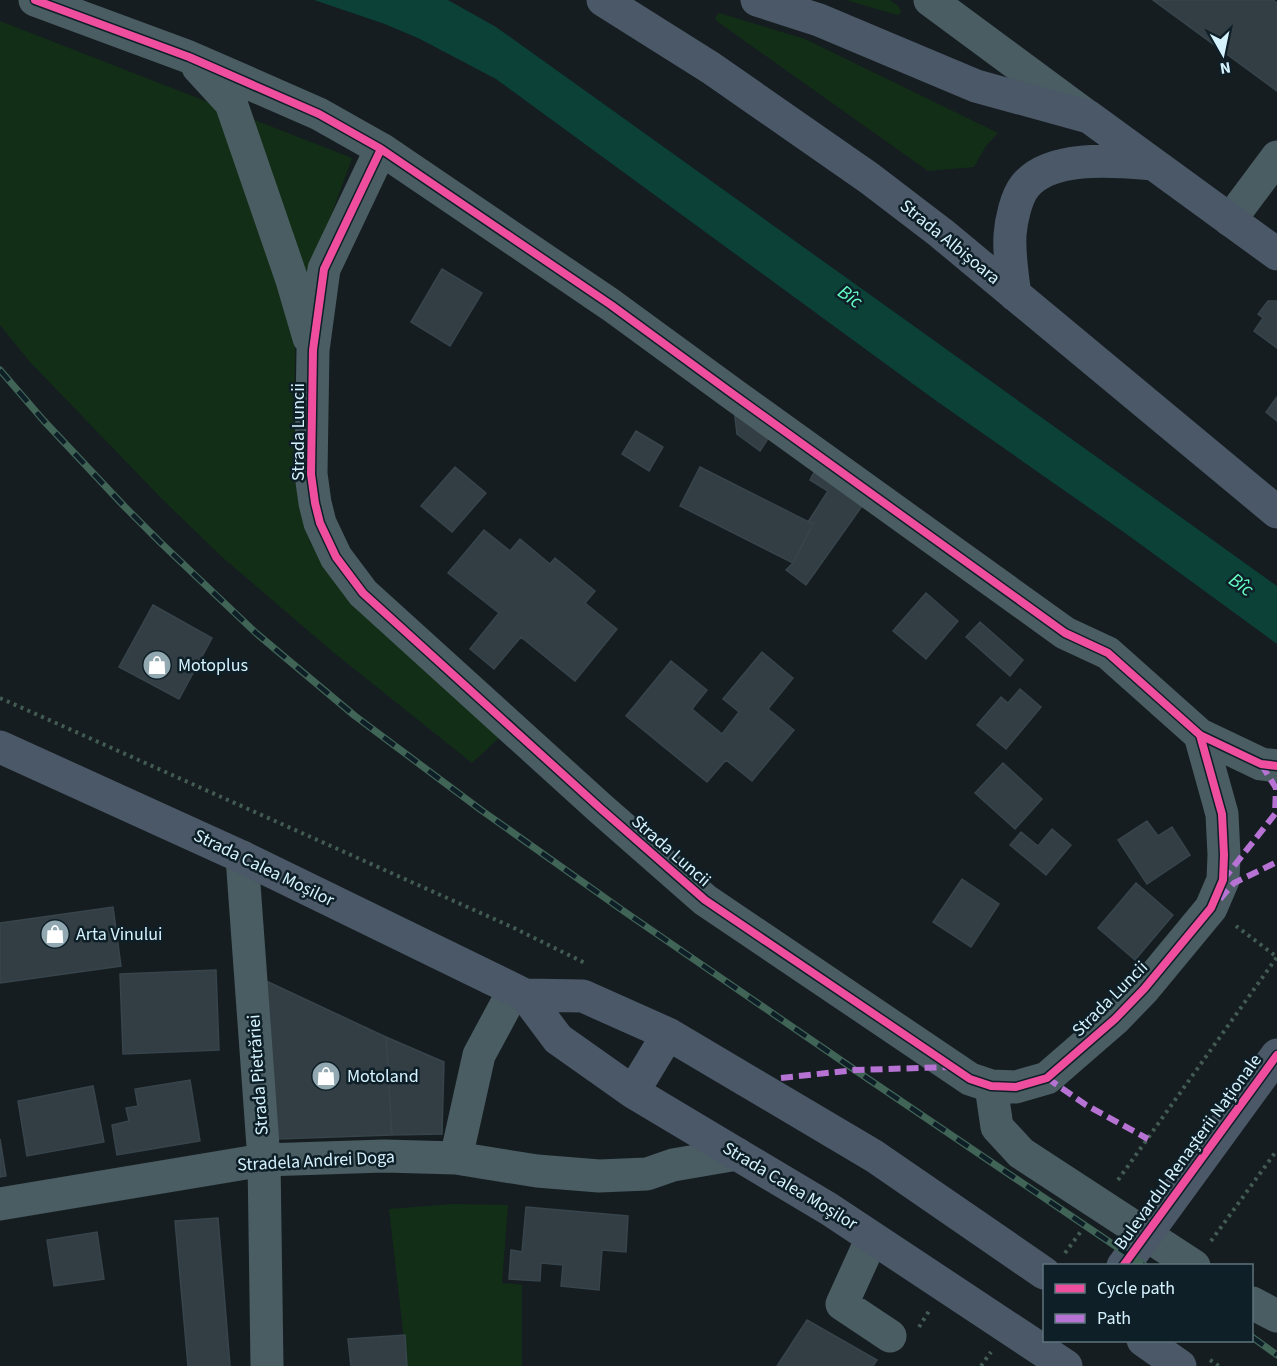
<svg xmlns="http://www.w3.org/2000/svg" width="1277" height="1366" font-family="'Source Sans 3',sans-serif">
  <style>
    .green { fill: #122e17 }
    .water { fill: #0b4137 }
    .building { fill: #333e44; stroke: #37444b; stroke-width: 1.5 }
    .lines { fill: none; stroke-linecap: round; stroke-linejoin: round }
    .path { stroke: #435c53; stroke-width: 4; stroke-dasharray: 3 4.5; stroke-linecap: butt }
    .minor { stroke: #4a5d62; stroke-width: 33 }
    .major { stroke: #4b5867; stroke-width: 33 }
    .rail-casing { stroke: #406456; stroke-width: 7 }
    .rail { stroke: #0f1f27; stroke-width: 4.5; stroke-dasharray: 14; stroke-linecap: butt }
    .quiet { stroke: #b673d3; stroke-width: 6; stroke-dasharray: 12 6; stroke-linecap: butt }
    .cycleway-casing { stroke: #0f1f27; stroke-width: 11 }
    .cycleway { stroke: #ef4d9e; stroke-width: 8 }
    .labels { text-anchor: middle; dominant-baseline: central; stroke-width: 5; stroke-linejoin: round; paint-order: stroke }
    .street-label { font-size: 18px; fill: #d5f3ff; stroke: #0f1f27 }
    .poi-label { font-size: 18px; fill: #d5f3ff; stroke: #0f1f27; text-anchor: start }
    .water-label { font-size: 20px; font-style: italic; fill: #64fec5; stroke: #0f1f27 }
  </style>
  <rect width="100%" height="100%" fill="#151d21"/>
  <!-- green -->
  <path class="green" d="M846,0H890L898,6L901,11L900,14L897,15Z
    M719,13L805,39L998,133L986,146L974,167L928,171L718,22L715,18Z
    M0,21L352,158L296,313L294,412L301,512L310,542L339,579L500,737L472,763L333,652L222,557L162,499L30,362L0,325Z
    M453,1204L508,1205L502,1283L522,1285V1366H407L389,1209Z"/>
  <!-- water -->
  <path class="water" d="M314,0H448L496,27L1277,586V644L1125,533L935,400L496,79L418,38L382,23Z"/>
  <!-- building -->
  <path class="building" d="M1153,0H1273L1277,3V91Z
    M442,269L482,293L450,346L411,322Z
    M1268,301H1277V348L1254,331L1263,318L1258,314Z
    M1277,397V421L1266,412Z
    M734,409L771,434L760,451L737,434Z
    M636,431L663,447L649,471L622,454Z
    M455,467L486,493L452,532L421,506Z
    M700,467L813,524L793,563L680,506Z
    M817,467L867,499L806,585L786,570L793,563L813,524L808,522L828,491L810,480Z
    M484,530L510,551L520,539L550,564L555,558L595,591L585,603L617,629L575,681L521,637L494,669L470,649L499,613L448,573Z
    M926,593L958,621L926,659L893,631Z
    M153,605L212,638L179,699L119,667Z
    M980,622L1023,660L1010,676L966,637Z
    M762,652L793,678L768,709L794,730L752,781L726,760L707,782L626,716L671,661L707,690L692,709L722,734L739,712L723,699Z
    M1020,689L1041,707L1006,749L977,725L1001,697L1008,703Z
    M1003,763L1042,799L1015,829L975,793Z
    M1147,821L1158,836L1172,827L1190,855L1147,884L1118,840Z
    M1052,829L1071,845L1046,875L1010,845L1021,832L1038,846Z
    M962,879L999,904L971,947L933,922Z
    M1136,883L1173,915L1135,960L1098,928Z
    M113,907L121,966L0,983V923Z
    M216,970L219,1050L123,1054L120,974Z
    M264,980L386,1037L392,1135L278,1139Z
    M386,1037L444,1062L442,1134L392,1135Z
    M190,1080L200,1141L117,1155L112,1125L129,1121L126,1108L138,1106L135,1089Z
    M93,1086L104,1142L27,1156L18,1101Z
    M0,1139L6,1176L0,1177Z
    M526,1207L628,1216L626,1252L602,1250L599,1290L561,1286L563,1265L541,1263L540,1281L509,1279L511,1250L522,1252Z
    M218,1218L230,1366H188L175,1221Z
    M97,1232L104,1279L54,1286L47,1240Z
    M807,1320L877,1360L873,1366H777Z
    M405,1335L407,1366H351L348,1339Z"/>
  <g class="lines">
    <!-- path -->
    <path class="path" d="M0,698L512,927L587,964
      M1118,1180L1277,957L1236,926
      M1211,1241L1277,1150
      M1065,1253L1082,1230
      M919,1327L929,1311
      M1210,1360L1219,1366
      M981,1366L991,1352"/>
    <!-- minor -->
    <path class="minor" d="M35,0L189,57L319,114L381,149L611,305L730,392L1065,633L1108,653L1200,735L1261,764L1277,766
      M930,0L1087,116
      M198,67L231,103L292,280L309,338
      M381,149L324,269L313,350L311,474L315,503L320,523L336,557L363,593L600,808L705,900L970,1079L991,1086L1016,1087L1047,1078L1115,1019L1144,989L1211,908L1223,880L1224,855L1222,814L1200,735
      M1230,220L1277,157
      M242,857L264,1160L267,1366
      M991,1086L997,1127L1021,1153L1194,1266
      M456,1158L479,1055L514,990
      M0,1204L264,1160L384,1156L456,1158L537,1171L599,1176L647,1174L673,1165L737,1154
      M872,1238L842,1304L890,1336
      M1252,1303L1277,1316"/>
    <!-- major -->
    <path class="major" d="M603,0L711,68L869,178L941,233L1277,512
      M757,0L819,20L976,86L1089,117L1277,254
      M1015,295C1012,275 1009,255 1010,235C1011,221 1016,197 1025,186C1051,154 1116,161 1153,164
      M0,747L242,857L525,995L583,996L668,1034L874,1156L1044,1273
      M525,995L558,1039L633,1092L829,1209L1066,1366
      M633,1092L668,1034
      M1123,1266L1277,1055
      M1143,1340L1180,1366"/>
    <!-- rail casing -->
    <g class="rail-casing">
      <path id="rail" d="M0,370L44,421L124,506L161,543L256,633L355,716L481,810L625,912L855,1070L1145,1266
        M1252,1337L1277,1355"/>
    </g>
    <!-- rail -->
    <use href="#rail" class="rail"/>
    <!-- quiet -->
    <path class="quiet" d="M1223,880L1275,814L1276,788L1261,764
      M1220,899L1234,883L1277,862
      M781,1078L855,1070L951,1067
      M1047,1078L1086,1105L1148,1139"/>
    <!-- cycleway casing -->
    <g class="cycleway-casing">
      <path id="cycleway" d="M35,0L189,57L319,114L381,149L611,305L730,392L1065,633L1108,653L1200,735L1261,764L1277,766
        M381,149L324,269L313,350L311,474L315,503L320,523L336,557L363,593L600,808L705,900L970,1079L991,1086L1016,1087L1047,1078L1115,1019L1144,989L1211,908L1223,880L1224,855L1222,814L1200,735
        M1123,1266L1277,1055"/>
    </g>
    <!-- cycleway -->
    <use href="#cycleway" class="cycleway"/>
  </g>
  <!-- icons -->
  <defs>
    <g id="shop-disc" transform="scale(1.5)"><circle r="9.5" fill="#92a8b1" stroke="#0f1f27"/><path d="M-5-2.5h2.3a2.7 3.5 0 0 1 5.4 0H5L5.5 6h-11ZM-1.5-2.5h3a1.5 2.3 0 0 0-3 0Z" fill="#fff"/></g>
  </defs>
  <g fill-rule="evenodd">
    <use href="#shop-disc" x="157" y="665"/>
    <use href="#shop-disc" x="55" y="934"/>
    <use href="#shop-disc" x="326" y="1076"/>
  </g>
  <g class="labels">
    <!-- street labels -->
    <g class="street-label">
      <text transform="translate(950 242) rotate(39)">Strada Albișoara</text>
      <text transform="translate(298 432) rotate(-90)">Strada Luncii</text>
      <text transform="translate(671 851) rotate(41)">Strada Luncii</text>
      <text transform="translate(264 868) rotate(26)">Strada Calea Moșilor</text>
      <text transform="translate(1110 999) rotate(-45)">Strada Luncii</text>
      <text transform="translate(258 1075) rotate(-94)">Strada Pietrăriei</text>
      <text transform="translate(1188 1152) rotate(-54)">Bulevardul Renașterii Naționale</text>
      <text transform="translate(316 1161) rotate(-3)">Stradela Andrei Doga</text>
      <text transform="translate(790 1186) rotate(31)">Strada Calea Moșilor</text>
    </g>
    <!-- poi labels -->
    <g class="poi-label">
      <text x="178" y="665">Motoplus</text>
      <text x="76" y="934">Arta Vinului</text>
      <text x="347" y="1076">Motoland</text>
    </g>
    <!-- water labels -->
    <g class="water-label">
      <text transform="translate(850 297) rotate(36)">Bîc</text>
      <text transform="translate(1241 585) rotate(36)">Bîc</text>
    </g>
  </g>
  <!-- legend -->
  <rect x="1043" y="1264" width="210" height="78" fill="#0f1f27" stroke="#5e747d" stroke-width="1.5"/>
  <rect x="1055" y="1284" width="30" height="9" fill="#ef4d9e" stroke="#5e747d" stroke-width="1.5"/>
  <text x="1097" y="1294" font-size="18" fill="#d5f3ff">Cycle path</text>
  <rect x="1055" y="1314" width="30" height="9" fill="#b673d3" stroke="#5e747d" stroke-width="1.5"/>
  <text x="1097" y="1324" font-size="18" fill="#d5f3ff">Path</text>
  <!-- north arrow -->
  <g transform="translate(1223 54) rotate(171)" stroke="#0f1f27" stroke-width="4.5" paint-order="stroke">
  <path d="M0-4.5L10 22L0 15L-10 22Z" fill="#d5f3ff"/>
  <text y="-9" font-size="16" font-weight="bold" text-anchor="middle" fill="#d5f3ff">N</text>
  </g>
</svg>
